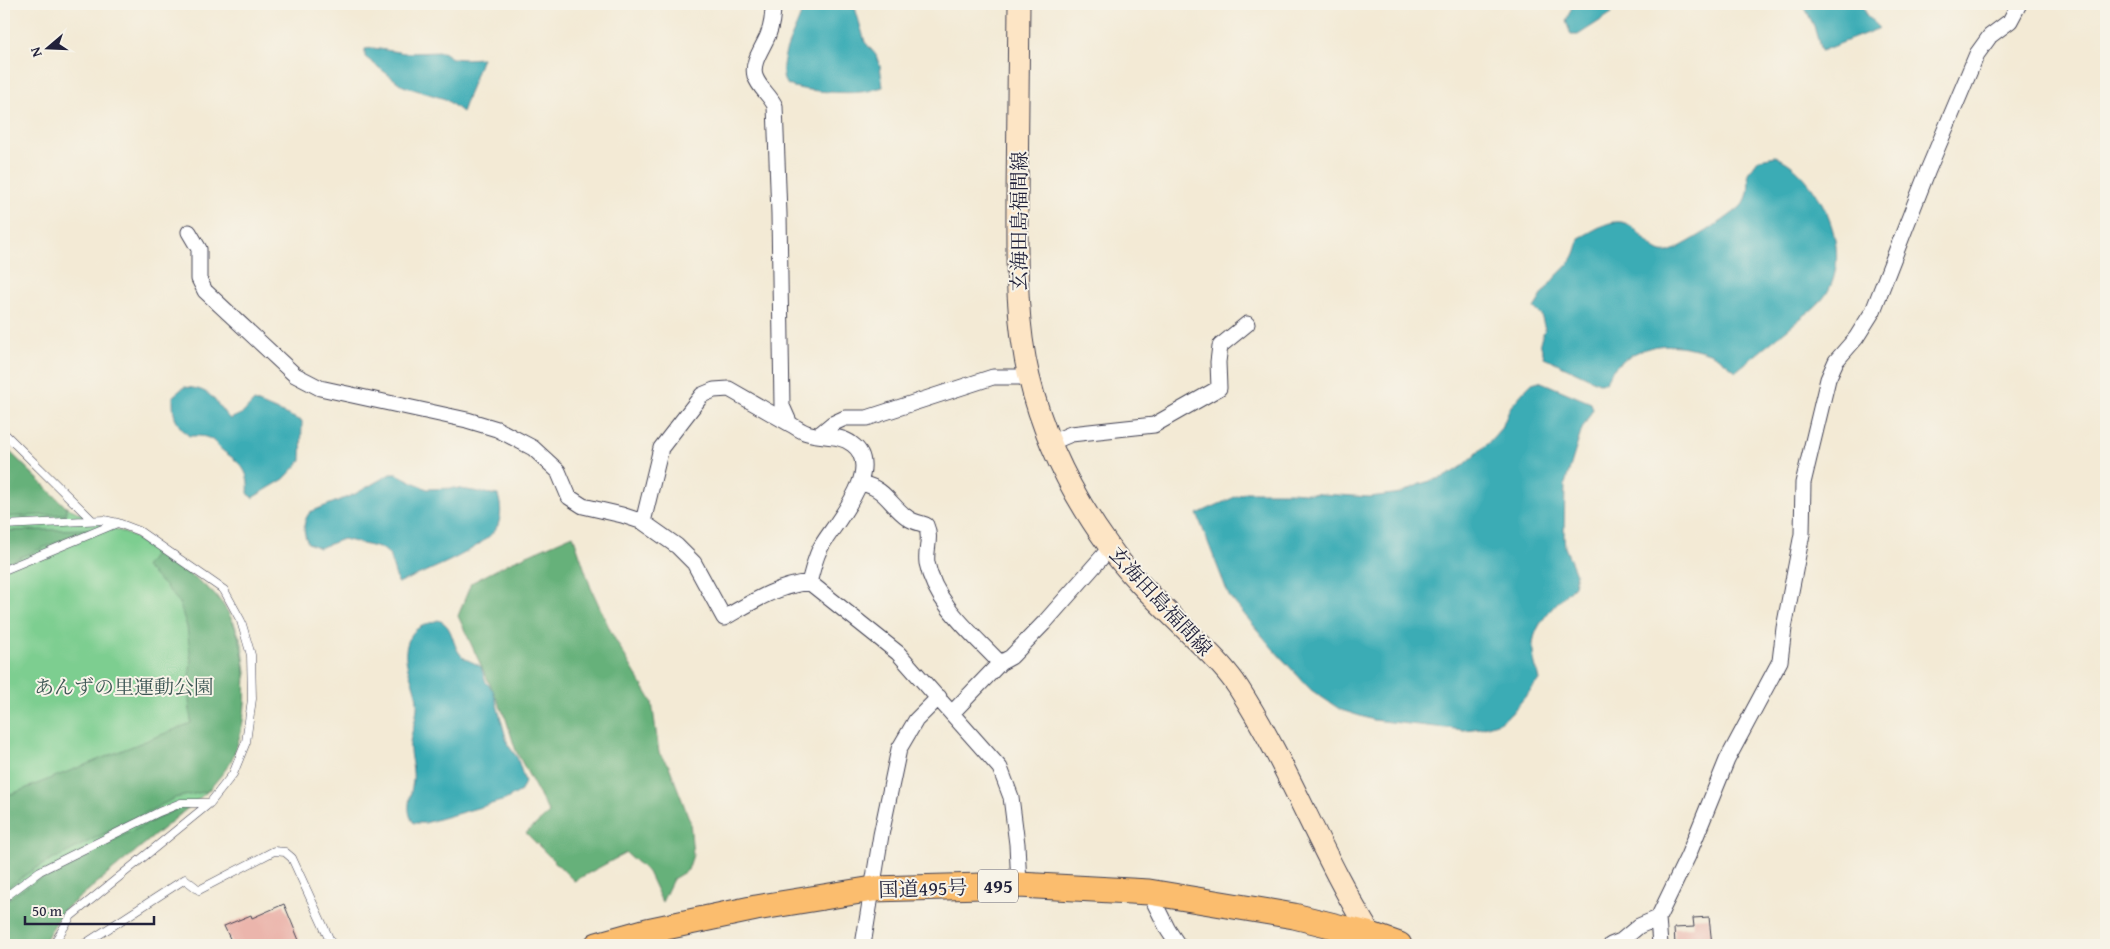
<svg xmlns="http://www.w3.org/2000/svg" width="2110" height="949" font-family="'Gentium Book Plus','Noto Serif JP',serif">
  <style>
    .green { fill: #7dce90; stroke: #507866 }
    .forest { fill: #66b17a; stroke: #446a5a }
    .water { fill: #3bacb5; stroke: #2e6778 }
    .building { fill: #ebb5ac }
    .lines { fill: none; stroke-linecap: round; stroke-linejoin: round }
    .service-casing { stroke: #414052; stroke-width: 9 }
    .minor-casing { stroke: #414052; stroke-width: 17 }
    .secondary-casing { stroke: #414052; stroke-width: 23 }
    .trunk-casing { stroke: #414052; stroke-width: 27 }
    .service { stroke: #fff; stroke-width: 8 }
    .minor { stroke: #fff; stroke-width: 15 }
    .secondary { stroke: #fde5c5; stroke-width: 21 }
    .trunk { stroke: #fbbd6e; stroke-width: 25 }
    .labels { text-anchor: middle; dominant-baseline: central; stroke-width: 4; stroke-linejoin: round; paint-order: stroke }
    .shield { fill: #f7f3e8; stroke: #62616f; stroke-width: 1 }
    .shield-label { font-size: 19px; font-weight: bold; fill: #22223b }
    .street-label { font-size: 20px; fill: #22223b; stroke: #f7f3e8 }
    .park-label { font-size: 20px; fill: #3d5654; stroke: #f7f3e8 }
  </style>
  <rect width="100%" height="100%" fill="#f7f3e8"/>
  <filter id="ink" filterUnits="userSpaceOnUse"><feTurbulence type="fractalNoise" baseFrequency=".02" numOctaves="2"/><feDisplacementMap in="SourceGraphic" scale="10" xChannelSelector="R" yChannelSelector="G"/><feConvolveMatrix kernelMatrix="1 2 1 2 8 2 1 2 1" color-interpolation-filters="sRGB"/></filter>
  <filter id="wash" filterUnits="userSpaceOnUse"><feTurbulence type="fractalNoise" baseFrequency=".0096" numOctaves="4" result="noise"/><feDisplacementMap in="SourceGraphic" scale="20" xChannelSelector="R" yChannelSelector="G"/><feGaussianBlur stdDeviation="1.12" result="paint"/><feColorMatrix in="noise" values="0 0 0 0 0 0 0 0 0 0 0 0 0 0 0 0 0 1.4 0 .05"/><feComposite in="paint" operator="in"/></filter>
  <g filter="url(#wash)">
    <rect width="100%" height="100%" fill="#f3ead5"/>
    <!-- green -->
    <path class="green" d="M4,446L66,507L134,537L196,579L216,595L234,623L242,643L246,672L245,701L240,734L230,761L208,791L63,911L42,945H4Z"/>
    <!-- forest -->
    <path class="forest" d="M4,446L66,507V514L4,517Z
      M89,529L4,564V531Z
      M573,535L591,588L612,634L652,702L659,753L669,766L690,821L693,855L688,870L673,879L662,902L648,872L626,853L574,881L526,833L549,813L516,751L506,719L458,616L471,583L511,562Z
      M156,552C176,566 198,578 215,595C252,632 253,715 231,761C225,772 215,782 208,791L175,798L34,869L4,890V797L191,723L188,687L191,661L187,627L179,602L165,586L145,567Z
      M185,805L188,808L63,911L42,945H4V906L7,900L47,873Z"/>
    <!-- water -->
    <path class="water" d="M804,4H854L865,42L876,55L880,66L883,87C875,89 868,92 860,92C848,94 795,91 787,84C784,82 783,78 783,74C781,49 799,27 804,4Z
      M1585,4H1606L1612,13L1578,35H1571L1566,21L1572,7Z
      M1803,4H1863L1867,16L1880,28L1821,51L1814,26Z
      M373,48L405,53L443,52L452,58L464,59L482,58L462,112L445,99L403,86L365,57V49Z
      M1776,156C1781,159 1787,162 1792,166C1828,195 1855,262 1821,301C1814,309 1803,316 1795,323C1775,339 1756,355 1736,371C1729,366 1722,359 1714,355C1702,349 1671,343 1658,346C1638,349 1613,362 1606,382L1599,383L1544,357L1540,342L1545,329L1541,315L1534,308C1540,299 1545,289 1552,281C1566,264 1575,264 1579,238C1592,232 1607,220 1621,222C1640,224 1650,256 1668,252C1680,249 1734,215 1742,205C1750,196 1749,184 1748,173L1759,159Z
      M1539,381L1591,403L1593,409L1582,429L1565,484L1564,537L1565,547L1576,574L1574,586C1558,603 1531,624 1533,650C1533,660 1537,670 1539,680L1511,714L1500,722L1481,728L1464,730L1373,720L1341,710L1311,690L1274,650L1229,596L1197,514L1246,492H1289L1370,497L1401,493L1420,484L1444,477L1463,466L1488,443L1502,427L1511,406L1525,390L1532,383Z
      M184,387C214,389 212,400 230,419L243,413L254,401L302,421L301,461L284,479L252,498L248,493C250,470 240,463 223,451C219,448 216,443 212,440C205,435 196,436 189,436C174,423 173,415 173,396Z
      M390,474H397L427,489L455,488L498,495C501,506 502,514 498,525C487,549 422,573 398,583L389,554L383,549L343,539L319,548L308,543C303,532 302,522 310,512L355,494Z
      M438,620C454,625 451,644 461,655C466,661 475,662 481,667L486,682L493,690L508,745L517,757L525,782L521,791L505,800L425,823H414C402,809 415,788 413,772C412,761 409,753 410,742C412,730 416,720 417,708C419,686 401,667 407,645C412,627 422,626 438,620Z"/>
    <g id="blocks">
      <!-- building -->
      <path class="building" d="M284,904L301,945H233L224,926L251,915L252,918Z
        M1709,917L1712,945H1675L1674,928L1694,927L1693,918Z"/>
    </g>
  </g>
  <g filter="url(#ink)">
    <use href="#blocks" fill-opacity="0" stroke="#414052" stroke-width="1"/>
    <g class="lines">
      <!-- service casing -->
      <g class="service-casing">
        <path id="service" d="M4,433L92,520
          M4,525L104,520L118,523L139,531L224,590L241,621L251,655L252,699L246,742L233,774L210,803L71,916L53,945
          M4,570L117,523
          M4,898L40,871L159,812L181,803H210
          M83,945L185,879L199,890L274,851L285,852L292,858L332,945"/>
      </g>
      <!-- minor casing -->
      <g class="minor-casing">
        <path id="minor" d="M773,4C773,15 772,25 768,35C763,48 751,62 755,76C759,88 770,95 775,106L779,214L782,406L790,424C796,427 801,431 807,433C822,438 839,434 852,444C885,468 835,523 822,545C815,556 813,570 809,582
          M189,232L199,249V279L205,291L295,375L320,388L467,420L497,429L533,448L558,471L569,497L583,506L622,515L643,522L677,546L694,563L724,618C754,601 774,587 809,582L898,653L1000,768L1011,797L1017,844L1019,885
          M820,434L832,424L845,418H867L993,377H1029
          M1050,443L1071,434L1154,425L1219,388L1218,362L1220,346L1247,324
          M861,483C887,489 889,505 908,518C913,522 920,523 926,525C932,538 925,550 927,563C935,604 973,634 1000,663
          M643,522L661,448L702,395L714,390L729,389L790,424
          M952,713L1000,663L1011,657L1044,623L1110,548
          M1149,892L1168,930L1178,945
          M1658,918L1660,945
          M863,945L881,835L899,749L916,720L939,697
          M1611,945L1621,941L1639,926L1658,918L1688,856L1727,760L1780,661L1784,628L1802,534L1803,483L1828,379L1836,361L1856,338L1873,311L1928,170L1977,54L1990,36L2010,21L2019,4"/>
      </g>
      <!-- secondary casing -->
      <g class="secondary-casing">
        <path id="secondary" d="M1019,4C1018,68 1018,132 1017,196C1017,257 1015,318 1029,377C1044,439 1072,495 1109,546C1133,581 1167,610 1197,641C1212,655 1227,670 1238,687C1289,766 1321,855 1371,935"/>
      </g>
      <!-- trunk casing -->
      <g class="trunk-casing">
        <path id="trunk" d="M597,945L647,931L756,908L873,889L1019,885L1149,892L1294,916L1371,935L1399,945"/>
      </g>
      <!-- service -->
      <use href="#service" class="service"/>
      <!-- minor -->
      <use href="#minor" class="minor"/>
      <!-- secondary -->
      <use href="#secondary" class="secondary"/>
      <!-- trunk -->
      <use href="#trunk" class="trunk"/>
    </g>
  </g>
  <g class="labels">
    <!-- shield labels -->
    <rect class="shield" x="978" y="869.5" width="40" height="33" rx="4"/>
    <g class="shield-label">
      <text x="998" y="886">495</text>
    </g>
    <!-- street labels -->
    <g class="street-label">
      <text transform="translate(1018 221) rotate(-90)">玄海田島福間線</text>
      <text transform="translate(1161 601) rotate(47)">玄海田島福間線</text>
      <text transform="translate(923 888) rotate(-2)">国道495号</text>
    </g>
    <!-- park labels -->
    <g class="park-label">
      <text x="124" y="686">あんずの里運動公園</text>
    </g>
  </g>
  <!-- margin -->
  <rect width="2110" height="949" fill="none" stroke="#f7f3e8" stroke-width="20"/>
  <!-- north arrow -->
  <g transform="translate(48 48) rotate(251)" stroke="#f7f3e8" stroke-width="4" paint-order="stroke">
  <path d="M0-4L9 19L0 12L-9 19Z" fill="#22223b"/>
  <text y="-8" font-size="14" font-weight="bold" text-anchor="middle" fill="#22223b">N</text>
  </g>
  <!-- scale -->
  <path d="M25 916v8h129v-8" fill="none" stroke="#22223b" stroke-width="2.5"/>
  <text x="32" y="916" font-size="15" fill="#22223b" stroke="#f7f3e8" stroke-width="4" paint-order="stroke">50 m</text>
</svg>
